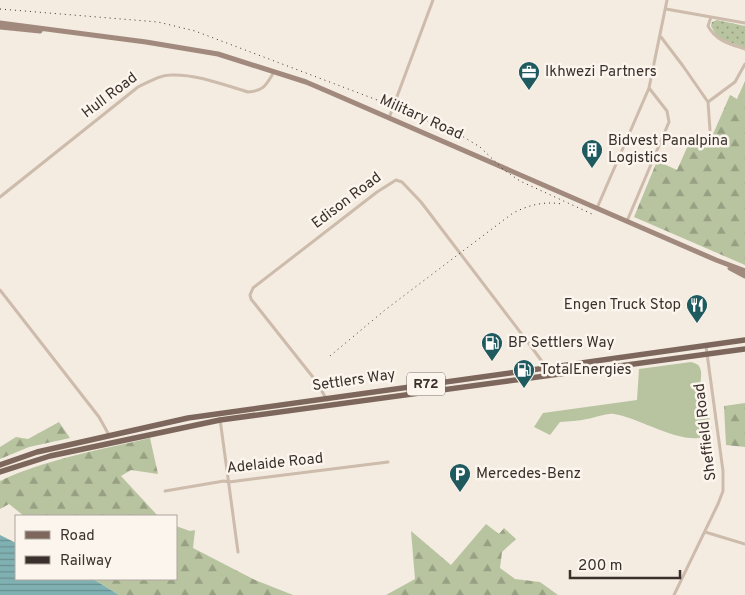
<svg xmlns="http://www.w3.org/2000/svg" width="745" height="595" font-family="Overpass,sans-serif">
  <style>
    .grass { fill: #b8c4a0 }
    .forest { fill: url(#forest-firs) }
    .park { fill: url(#park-dots) }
    .water { fill: url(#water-rules) }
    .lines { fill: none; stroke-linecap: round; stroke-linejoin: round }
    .street { stroke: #cdbbac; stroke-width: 3 }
    .secondary { stroke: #a18a7d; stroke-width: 5 }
    .primary { stroke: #7d675c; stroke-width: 5.5 }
    .rail { stroke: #3b302b; stroke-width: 1; stroke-dasharray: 1 4; stroke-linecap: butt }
    .labels { text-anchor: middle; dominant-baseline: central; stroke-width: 5; stroke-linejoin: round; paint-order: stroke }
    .shield { fill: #fbf5ee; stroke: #756b66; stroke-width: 1 }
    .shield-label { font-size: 14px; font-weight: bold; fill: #3b302b }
    .poi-label { font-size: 15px; fill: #3b302b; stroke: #fbf5ee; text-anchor: start }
    .street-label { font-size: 15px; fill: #3b302b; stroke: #fbf5ee }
  </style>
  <defs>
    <pattern id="forest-firs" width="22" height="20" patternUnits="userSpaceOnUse" patternTransform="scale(1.25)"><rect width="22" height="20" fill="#b8c4a0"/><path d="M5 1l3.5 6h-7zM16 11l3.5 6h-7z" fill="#97a083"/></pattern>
    <pattern id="park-dots" width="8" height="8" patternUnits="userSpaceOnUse" patternTransform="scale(1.25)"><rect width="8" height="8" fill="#b8c4a0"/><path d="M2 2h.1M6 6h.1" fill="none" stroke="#97a083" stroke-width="1.8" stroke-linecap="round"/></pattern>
    <pattern id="water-rules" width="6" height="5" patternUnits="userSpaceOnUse" patternTransform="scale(1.25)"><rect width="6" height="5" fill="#7fb0b2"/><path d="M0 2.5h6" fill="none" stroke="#699091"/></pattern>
  </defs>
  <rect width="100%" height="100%" fill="#f4ebe1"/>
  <!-- grass -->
  <path class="grass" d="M691,362C694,363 699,364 700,368C703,375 699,385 700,392C703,405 714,421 711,434C688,450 639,417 614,414C606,413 595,418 587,419C578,421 569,421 560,422L550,435L534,427L543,413L637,400L639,369Z"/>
  <!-- forest -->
  <path class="forest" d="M745,81V265L634,217L657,161L677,170L690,141L707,148L730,95L737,99Z
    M745,403V447L726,445L724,406Z
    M59,422L70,438L29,447L0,459V447L16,437L28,439Z
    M150,438L158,474L131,470L121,476L158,516H24L9,504L0,509V481C46,459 100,450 150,438Z
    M486,524L499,534L504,528L516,539L502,552L500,568L515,579L540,582L558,595H386L415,579L411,531L451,565Z
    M176,526L190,531L195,530L193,548L255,580L293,595H119L93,579H176Z"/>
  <!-- park -->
  <path class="park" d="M717,20L745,26V48L721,39L716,35L711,26L712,22Z"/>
  <!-- water -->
  <path class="water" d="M0,535L16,543V579H93L119,595H0Z"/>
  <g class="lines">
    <!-- street -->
    <path class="street" d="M666,9L745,23
      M711,17L708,26C716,41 730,44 745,49
      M661,37L683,66L708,102L710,130
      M708,102L735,82L745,64
      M389,118L433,0
      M0,197L138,87C149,82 159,75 171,75C197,74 224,85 248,92C264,91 266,85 274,72
      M597,208L649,88L667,0
      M627,221L669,122L667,111L649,88
      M0,290L99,417L109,435
      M327,400L316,381L251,299L250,295L253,288L377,192L396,180L402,182L421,202L530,345L546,367L547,375
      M220,419L238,552
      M165,491L224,481L229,482L388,462
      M705,532L745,544
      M674,595L718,504L723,491V471L706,346"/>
    <!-- secondary -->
    <path class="secondary" d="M0,23L146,42L218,54L306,82L327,91L716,260L745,271
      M0,27L40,31
      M730,268L745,276"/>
    <!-- primary -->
    <path class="primary" d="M0,465L37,452L188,418L745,340
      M0,472L50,456L220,420L745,349"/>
    <!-- rail -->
    <path class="rail" d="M0,9L158,22L195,31L393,106L462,136L480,147L504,170L520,181L592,214
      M330,356L385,310L513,213C529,205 544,201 562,204"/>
  </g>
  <!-- icons -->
  <defs>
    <g id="office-pin" transform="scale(1.125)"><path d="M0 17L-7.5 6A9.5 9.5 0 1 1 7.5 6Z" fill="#1f5a5e" stroke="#fbf5ee"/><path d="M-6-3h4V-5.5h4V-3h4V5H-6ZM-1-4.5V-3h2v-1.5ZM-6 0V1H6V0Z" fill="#fff"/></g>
    <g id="building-pin" transform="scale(1.125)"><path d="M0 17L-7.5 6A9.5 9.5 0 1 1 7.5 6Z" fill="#1f5a5e" stroke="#fbf5ee"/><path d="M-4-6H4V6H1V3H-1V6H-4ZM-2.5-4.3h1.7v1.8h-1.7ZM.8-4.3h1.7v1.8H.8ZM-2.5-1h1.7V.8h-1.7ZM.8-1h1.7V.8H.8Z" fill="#fff"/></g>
    <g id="restaurant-pin" transform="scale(1.125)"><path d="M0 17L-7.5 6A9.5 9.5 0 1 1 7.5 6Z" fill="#1f5a5e" stroke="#fbf5ee"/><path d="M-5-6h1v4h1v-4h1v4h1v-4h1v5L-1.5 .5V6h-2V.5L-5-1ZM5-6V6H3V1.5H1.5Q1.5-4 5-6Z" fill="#fff"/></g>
    <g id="fuel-pin" transform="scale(1.125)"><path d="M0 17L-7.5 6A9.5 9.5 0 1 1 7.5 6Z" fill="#1f5a5e" stroke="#fbf5ee"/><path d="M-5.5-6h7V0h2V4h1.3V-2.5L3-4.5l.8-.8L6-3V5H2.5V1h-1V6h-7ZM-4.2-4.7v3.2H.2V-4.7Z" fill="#fff"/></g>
    <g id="parking-pin" transform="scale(1.125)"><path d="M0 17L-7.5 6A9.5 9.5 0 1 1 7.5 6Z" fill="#1f5a5e" stroke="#fbf5ee"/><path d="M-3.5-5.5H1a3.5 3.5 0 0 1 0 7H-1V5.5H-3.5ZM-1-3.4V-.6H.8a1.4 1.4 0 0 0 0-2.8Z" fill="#fff"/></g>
  </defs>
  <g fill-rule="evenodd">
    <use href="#office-pin" x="529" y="72"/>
    <use href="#building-pin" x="592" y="150"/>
    <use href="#restaurant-pin" x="697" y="305"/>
    <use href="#fuel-pin" x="492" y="343"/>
    <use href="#fuel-pin" x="524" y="370"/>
    <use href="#parking-pin" x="460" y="474"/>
  </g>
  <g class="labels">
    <!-- shield labels -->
    <rect class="shield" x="407" y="372.5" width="38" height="23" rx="4"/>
    <g class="shield-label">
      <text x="426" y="384">R72</text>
    </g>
    <!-- poi labels -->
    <g class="poi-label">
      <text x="545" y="72">Ikhwezi Partners</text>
      <text x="608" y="141">Bidvest Panalpina<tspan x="608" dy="17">Logistics</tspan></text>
      <text x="681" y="305" text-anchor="end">Engen Truck Stop</text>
      <text x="508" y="343">BP Settlers Way</text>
      <text x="540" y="370">TotalEnergies</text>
      <text x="476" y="474">Mercedes-Benz</text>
    </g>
    <!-- street labels -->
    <g class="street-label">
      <text transform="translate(110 96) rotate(-37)">Hull Road</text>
      <text transform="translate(421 118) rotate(24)">Military Road</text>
      <text transform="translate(347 201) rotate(-37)">Edison Road</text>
      <text transform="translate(354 381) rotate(-8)">Settlers Way</text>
      <text transform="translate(706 432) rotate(-97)">Sheffield Road</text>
      <text transform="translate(275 464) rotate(-6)">Adelaide Road</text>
    </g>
  </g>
  <!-- legend -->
  <rect x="15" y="515" width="162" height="65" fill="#fbf5ee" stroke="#aea6a0"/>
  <rect x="25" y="531" width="25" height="8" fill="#7d675c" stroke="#aea6a0"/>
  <text x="60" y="540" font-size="15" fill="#3b302b">Road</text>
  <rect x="25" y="556" width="25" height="8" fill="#3b302b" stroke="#aea6a0"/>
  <text x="60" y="565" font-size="15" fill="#3b302b">Railway</text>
  <!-- scale -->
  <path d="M570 570v8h110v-8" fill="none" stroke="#3b302b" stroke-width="2.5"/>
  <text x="578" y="570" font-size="15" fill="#3b302b" stroke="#fbf5ee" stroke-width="4" paint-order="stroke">200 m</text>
</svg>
